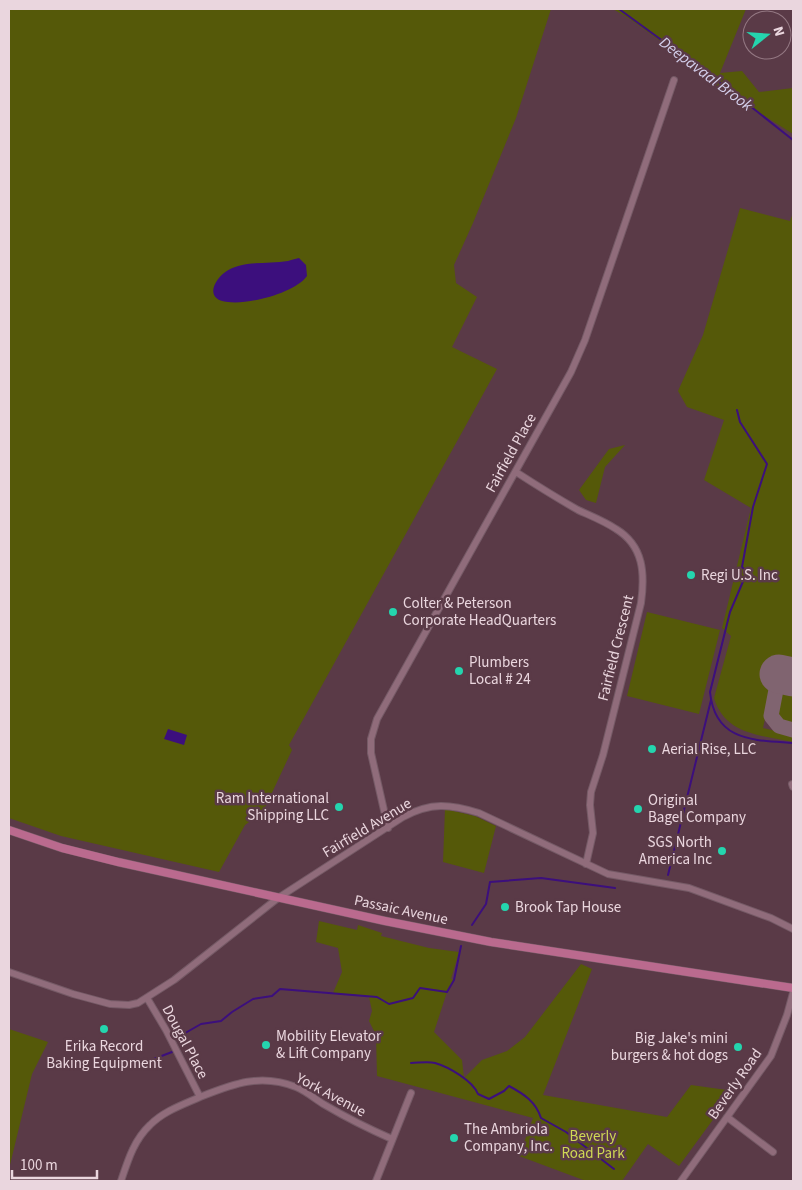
<svg xmlns="http://www.w3.org/2000/svg" width="802" height="1190" font-family="'Source Sans 3',sans-serif">
  <style>
    .green { fill: #555909 }
    .water { fill: #3c0f7d }
    .lines { fill: none; stroke-linecap: round; stroke-linejoin: round }
    .stream { stroke: #3c0f7d; stroke-width: 2 }
    .taxiway { stroke: #806470; stroke-width: 15 }
    .runway { stroke: #806470; stroke-width: 39 }
    .minor-casing { stroke: #755a66; stroke-width: 8 }
    .major-casing { stroke: #755a66; stroke-width: 9 }
    .minor { stroke: #906c7b; stroke-width: 6 }
    .major { stroke: #ba6a8e; stroke-width: 8 }
    .poi-dot { fill: #24d5ae; stroke: #5a3a47; stroke-width: 2 }
    .labels { text-anchor: middle; dominant-baseline: central; stroke-width: 5; stroke-linejoin: round; paint-order: stroke }
    .street-label { font-size: 15px; fill: #ead6de; stroke: #5a3a47 }
    .poi-label { font-size: 15px; fill: #ead6de; stroke: #5a3a47; text-anchor: start }
    .park-label { font-size: 15px; fill: #cfd854; stroke: #5a3a47 }
    .water-label { font-size: 16px; font-style: italic; fill: #d3ceea; stroke: #5a3a47 }
  </style>
  <rect width="100%" height="100%" fill="#5a3a47"/>
  <!-- green -->
  <path class="green" d="M9,9H551L516,118L473,223L454,265L456,283L477,297L452,347L497,369L289,745L292,750L263,812L245,825L219,872L61,836L9,818Z
    M613,9H746L720,73L742,71L759,92L793,88V134L706,79L707,75L630,19Z
    M740,208L790,221L793,213V666L777,662L763,728L793,735V742C761,735 725,735 714,698L731,636L722,628L751,508L704,480L724,420L687,407L678,391L703,335Z
    M625,445L605,467L596,503L586,500L579,490L609,449Z
    M647,612L720,630L699,714L627,696Z
    M791,688H793V725C773,720 776,709 781,693Z
    M445,809L475,816L496,826L484,873L443,862Z
    M319,921L357,930L358,925L382,933L381,936L429,948L459,952L451,979L454,980L447,992L434,1032L462,1060L464,1078L482,1060L507,1051L525,1037L581,964L592,969L543,1095L667,1117L691,1085L734,1091L679,1166L648,1144L622,1181H586L519,1156L533,1118L377,1076L376,1035L369,1021L372,1011L369,997L333,993L342,972L338,948L316,942Z
    M9,1029L48,1042L32,1074L9,1169Z"/>
  <!-- water -->
  <path class="water" d="M299,258L306,265L307,276C295,293 248,305 228,302C207,300 211,284 224,273C242,259 267,265 288,261C291,260 295,259 299,258Z
    M168,729L187,735L184,745L164,739Z"/>
  <g class="lines">
    <!-- stream -->
    <path class="stream" d="M146,9H154
      M619,9L730,90L793,140
      M737,410L740,422L767,464L753,507L742,567L747,572L730,612L710,692C715,742 754,740 793,743
      M668,875L711,700
      M472,925L486,904L490,882L541,878L615,888
      M180,1036L201,1024L221,1021L232,1012L253,999L272,996L280,989L377,997L389,1004L413,998L420,988L447,992L454,980L461,946
      M411,1063C418,1063 428,1061 435,1063C449,1067 473,1081 478,1094L489,1099L504,1091L509,1086C524,1094 536,1102 541,1118L566,1132L614,1169
      M130,1068L172,1052"/>
    <!-- taxiway -->
    <path class="taxiway" d="M779,674L771,716L779,726L793,730"/>
    <!-- runway -->
    <path class="runway" d="M779,674L793,677"/>
    <!-- minor casing -->
    <g class="minor-casing">
      <path id="minor" d="M516,472C536,485 557,498 578,510C591,516 604,521 616,529C644,546 645,574 641,603L603,755L591,792L590,805L593,833L586,864
        M792,784L793,787
        M388,828L371,753V739L377,719L571,372L585,340L674,80
        M9,972L73,994L110,1004L129,1005L138,1003L174,980L278,898L403,817C431,802 450,804 479,813L608,874L689,888L771,918L793,929
        M147,998L166,1030L200,1097
        M727,1117L773,1152
        M121,1181C128,1160 134,1140 150,1125C164,1111 182,1105 200,1097C233,1084 260,1073 296,1087C306,1091 315,1099 325,1105C347,1118 369,1129 392,1139
        M376,1181L411,1093
        M681,1181L771,1056L787,1015L793,993"/>
    </g>
    <!-- major casing -->
    <g class="major-casing">
      <path id="major" d="M9,830L62,848L118,862L385,921L491,942L793,988"/>
    </g>
    <!-- minor -->
    <use href="#minor" class="minor"/>
    <!-- major -->
    <use href="#major" class="major"/>
  </g>
  <!-- markers -->
  <g class="poi-dot">
    <circle cx="691" cy="575" r="5"/>
    <circle cx="393" cy="612" r="5"/>
    <circle cx="459" cy="671" r="5"/>
    <circle cx="652" cy="749" r="5"/>
    <circle cx="339" cy="807" r="5"/>
    <circle cx="638" cy="809" r="5"/>
    <circle cx="722" cy="851" r="5"/>
    <circle cx="505" cy="907" r="5"/>
    <circle cx="104" cy="1029" r="5"/>
    <circle cx="266" cy="1045" r="5"/>
    <circle cx="738" cy="1047" r="5"/>
    <circle cx="454" cy="1138" r="5"/>
  </g>
  <g class="labels">
    <!-- street labels -->
    <g class="street-label">
      <text transform="translate(511 453) rotate(-61)">Fairfield Place</text>
      <text transform="translate(616 648) rotate(-76)">Fairfield Crescent</text>
      <text transform="translate(367 828) rotate(-31)">Fairfield Avenue</text>
      <text transform="translate(401 910) rotate(12)">Passaic Avenue</text>
      <text transform="translate(185 1042) rotate(62)">Dougal Place</text>
      <text transform="translate(735 1084) rotate(-55)">Beverly Road</text>
      <text transform="translate(331 1095) rotate(28)">York Avenue</text>
    </g>
    <!-- poi labels -->
    <g class="poi-label">
      <text x="701" y="575">Regi U.S. Inc</text>
      <text x="403" y="603">Colter &amp; Peterson<tspan x="403" dy="17">Corporate HeadQuarters</tspan></text>
      <text x="469" y="662">Plumbers<tspan x="469" dy="17">Local # 24</tspan></text>
      <text x="662" y="749">Aerial Rise, LLC</text>
      <text x="329" y="798" text-anchor="end">Ram International<tspan x="329" dy="17">Shipping LLC</tspan></text>
      <text x="648" y="800">Original<tspan x="648" dy="17">Bagel Company</tspan></text>
      <text x="712" y="842" text-anchor="end">SGS North<tspan x="712" dy="17">America Inc</tspan></text>
      <text x="515" y="907">Brook Tap House</text>
      <text x="276" y="1036">Mobility Elevator<tspan x="276" dy="17">&amp; Lift Company</tspan></text>
      <text x="728" y="1038" text-anchor="end">Big Jake's mini<tspan x="728" dy="17">burgers &amp; hot dogs</tspan></text>
      <text x="104" y="1046" text-anchor="middle">Erika Record<tspan x="104" dy="17">Baking Equipment</tspan></text>
      <text x="464" y="1129">The Ambriola<tspan x="464" dy="17">Company, Inc.</tspan></text>
    </g>
    <!-- park labels -->
    <g class="park-label">
      <text x="593" y="1136">Beverly<tspan x="593" dy="17">Road Park</tspan></text>
    </g>
    <!-- water labels -->
    <g class="water-label">
      <text transform="translate(706 74) rotate(37)">Deepavaal Brook</text>
    </g>
  </g>
  <!-- border -->
  <rect width="802" height="1190" fill="none" stroke="#ead6de" stroke-width="20"/>
  <!-- north arrow -->
  <g transform="translate(767 35) rotate(73)"><circle r="24" fill="#5a3a47" stroke="#947883"/>
  <path d="M0-4L9 19L0 12L-9 19Z" fill="#24d5ae"/>
  <text y="-8" font-size="14" font-weight="bold" text-anchor="middle" fill="#ead6de">N</text>
  </g>
  <!-- scale -->
  <path d="M12 1170v8h85v-8" fill="none" stroke="#ead6de" stroke-width="2.5"/>
  <text x="20" y="1170" font-size="15" fill="#ead6de" stroke="#5a3a47" stroke-width="4" paint-order="stroke">100 m</text>
</svg>
